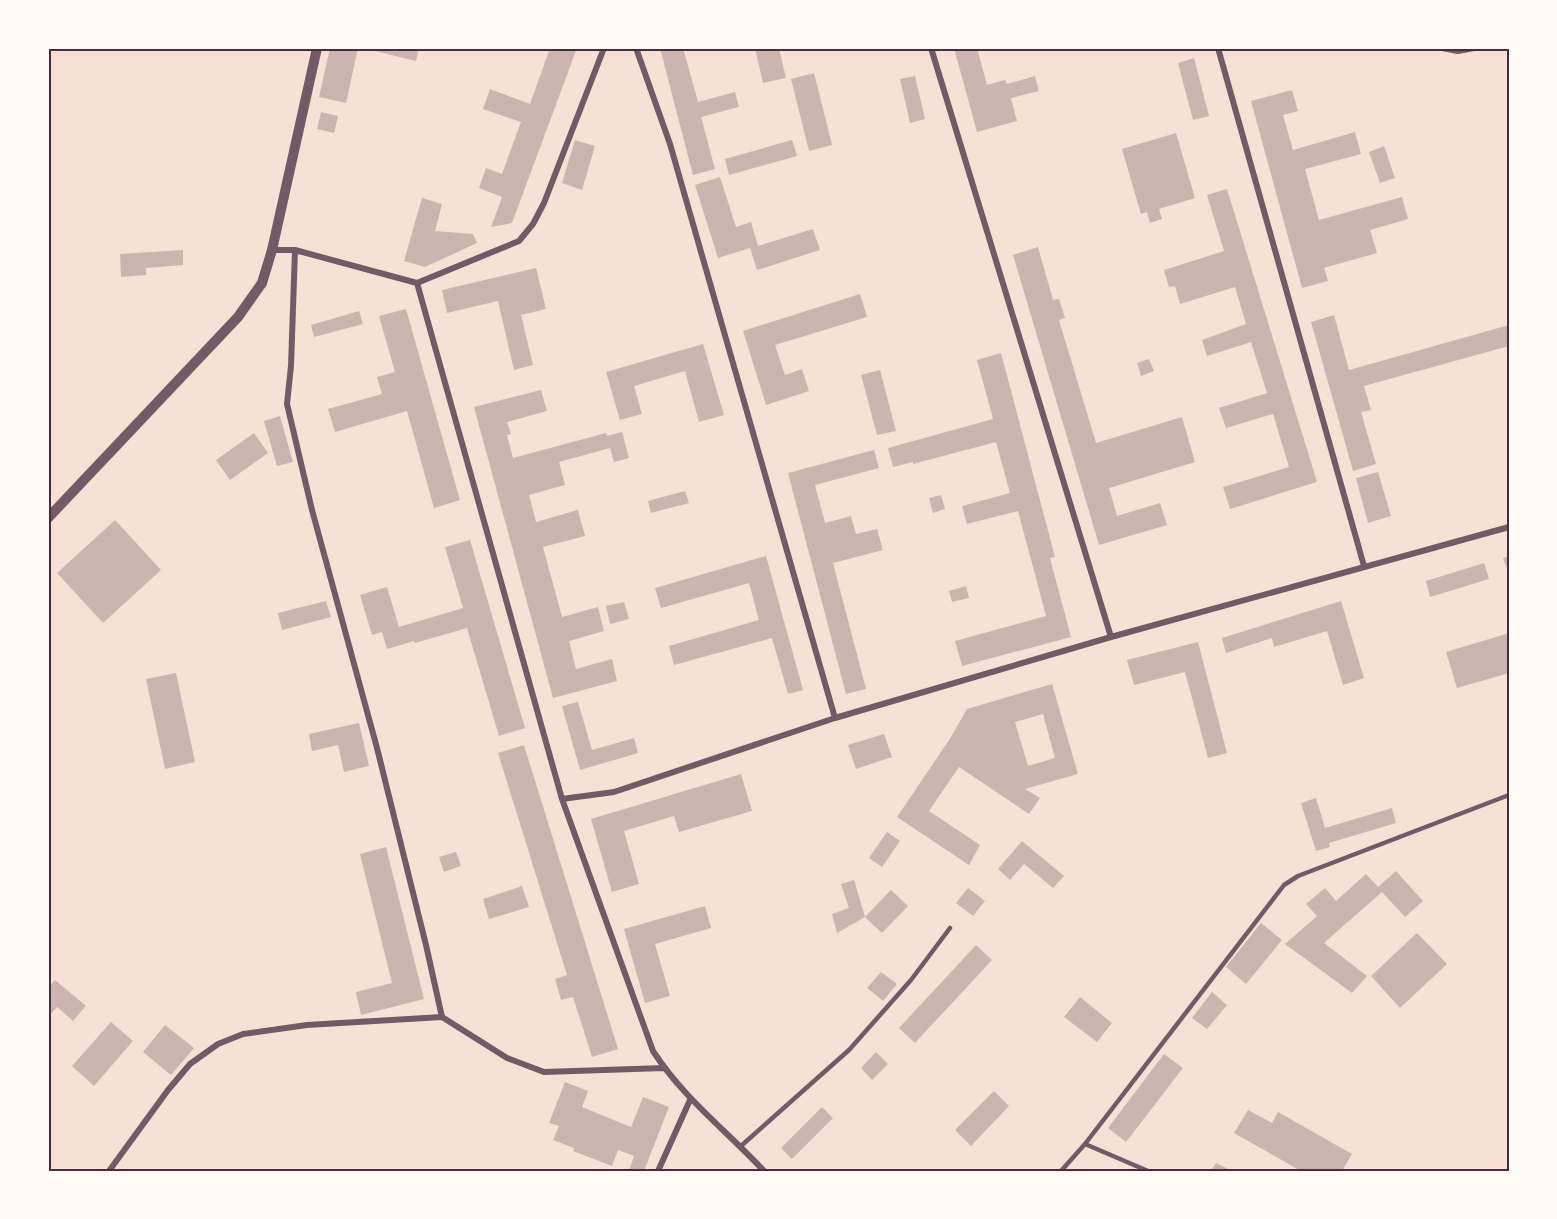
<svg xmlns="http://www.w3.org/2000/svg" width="1557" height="1219" font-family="Ubuntu,sans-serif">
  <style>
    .building { fill: #ccb4b1; fill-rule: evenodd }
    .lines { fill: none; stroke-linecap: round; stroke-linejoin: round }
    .service { stroke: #755966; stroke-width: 4.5 }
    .minor { stroke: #755966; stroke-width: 6 }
    .tertiary { stroke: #755966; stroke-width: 10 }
    .neatline { fill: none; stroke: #4a2c40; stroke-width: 2 }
  </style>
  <rect width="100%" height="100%" fill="#f7e1d7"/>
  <!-- building -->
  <path class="building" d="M330,48H358L346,103L319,97Z
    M362,48H419L416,61Z
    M550,48H577L512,223L491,227L502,197L479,188L486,168L502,174L521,122L483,109L490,89L530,104Z
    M660,48H683L698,102L735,92L739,107L701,117L715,169L693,175Z
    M755,48H779L786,78L763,83Z
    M954,48H977L987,85L1005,80L1007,84L1035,76L1039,91L1011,98L1017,121L977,132Z
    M1194,58L1209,116L1193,120L1178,63Z
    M814,73L832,145L809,151L791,79Z
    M915,76L925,119L910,123L900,79Z
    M1292,90L1298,111L1283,115L1293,150L1355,132L1361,154L1305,169L1319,220L1402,197L1408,219L1370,230L1377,253L1324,268L1328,281L1302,288L1251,101Z
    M321,112L338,116L334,133L317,129Z
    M1176,133L1195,198L1159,209L1162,219L1150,223L1147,212L1141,214L1122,149Z
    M575,140L595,146L582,190L562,183Z
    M792,140L797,156L729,175L725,159Z
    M1384,146L1395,178L1380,183L1369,152Z
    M720,177L736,227L751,222L758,246L813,229L820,250L757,270L750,248L718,258L695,185Z
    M1227,189L1317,482L1230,509L1223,487L1289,467L1273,414L1226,428L1219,408L1267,393L1251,342L1207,356L1202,340L1246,324L1235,287L1180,304L1175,286L1169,287L1164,270L1224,251L1207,195Z
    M422,198L442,204L435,231L473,234L477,243L425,267L404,261Z
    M1038,247L1053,300L1059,299L1065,318L1059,320L1096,443L1182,417L1195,462L1109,488L1117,516L1160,503L1167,525L1099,545L1013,255Z
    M183,250V265L146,268V275L121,277L120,254Z
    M536,268L546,309L521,315L533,365L514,370L498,301L447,313L442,290Z
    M860,294L867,317L775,345L785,375L802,369L809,391L766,405L743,331Z
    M406,309L460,500L434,508L407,411L335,432L328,409L382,394L377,377L395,372L379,316Z
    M359,311L363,324L314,337L311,325Z
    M1334,315L1349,370L1509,325V346L1364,386L1371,410L1361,412L1376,464L1353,471L1311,322Z
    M703,344L724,415L699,422L685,371L634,386L642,414L620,420L606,372Z
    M1001,353L1055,557L1050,558L1071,637L962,666L955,641L1046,616L1018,511L967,524L962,506L1010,493L996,442L913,464V462L893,467L888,448L993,419L977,360Z
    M1149,359L1154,371L1141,376L1137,363Z
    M880,370L896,431L877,435L861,375Z
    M541,390L547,411L507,422L511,434L507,435L513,458L606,433L607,436L622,432L629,458L614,462L610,448L559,462L565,485L529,495L536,522L578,510L585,536L543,547L562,617L598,607L604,631L569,641L576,669L612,659L617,681L553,698L474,407Z
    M280,416L293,462L277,466L264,421Z
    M254,433L268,453L230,480L216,460Z
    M874,450L879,468L815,485L825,523L851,516L856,534L877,529L883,550L833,563L866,689L846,694L788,473Z
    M1378,472L1391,516L1368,523L1356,478Z
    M685,491L689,503L651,513L648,501Z
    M941,495L945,509L933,513L929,498Z
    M115,520L161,570L103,623L57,573Z
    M470,540L525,728L499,736L467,628L415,643L414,641L387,649L382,632L372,635L360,595L387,587L399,627L463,608L445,547Z
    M766,556L803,690L788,694L772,638L674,665L669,646L759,620L749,583L661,608L655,588Z
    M1509,556V574L1503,558Z
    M1484,563L1489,579L1430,597L1426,581Z
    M966,586L969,598L952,602L949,591Z
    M326,601L331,617L282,630L278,613Z
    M1341,601L1364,678L1343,685L1327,631L1274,647L1272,638L1226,653L1222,638Z
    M624,602L629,619L610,624L606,606Z
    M1509,633V673L1457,688L1446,652Z
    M1198,642L1227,753L1208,758L1185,672L1134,685L1127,660Z
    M176,673L195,762L165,769L146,679Z
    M1052,684L1078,774L1025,789L1040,798L1029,814L959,767L929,811L980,845L969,865L897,817L951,737L967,709ZM1043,714L1055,758L1028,766L1015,722Z
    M578,702L592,750L634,738L638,753L580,770L562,706Z
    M359,723L369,766L344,772L338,745L312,751L309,734Z
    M884,734L892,757L856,769L848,745Z
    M524,745L618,1049L592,1057L573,997L561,1000L555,979L567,975L498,753Z
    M741,774L752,811L679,832L674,816L624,831L639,884L612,892L591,819Z
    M1316,798L1325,828L1392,808L1396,823L1329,843L1330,847L1316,851L1301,803Z
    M887,832L900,841L882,867L869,858Z
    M1022,841L1064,876L1053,888L1024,864L1010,880L998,869Z
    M386,847L424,999L361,1015L356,992L392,983L360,854Z
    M456,852L461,866L444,872L439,857Z
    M1396,871L1423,901L1405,917L1382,892L1324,943L1367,976L1352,993L1285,944L1317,916L1306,904L1325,888L1336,901L1366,874L1378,887Z
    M854,880L865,917L837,933L832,914L849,908L841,884Z
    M522,886L529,907L489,919L483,899Z
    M968,888L985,901L973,916L956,903Z
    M891,890L908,906L882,933L865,917Z
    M705,906L711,928L655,944L670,996L645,1003L624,929Z
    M1261,923L1282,940L1246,984L1226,967Z
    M1417,933L1447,964L1400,1008L1371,976Z
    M976,945L992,960L915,1043L899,1028Z
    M881,972L897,984L883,1001L867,988Z
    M55,980L86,1006L73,1021L57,1007L48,1017V988Z
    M1212,992L1227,1005L1207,1029L1192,1018Z
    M1080,997L1112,1023L1097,1042L1064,1017Z
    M111,1022L133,1041L94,1086L72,1066Z
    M165,1025L194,1048L171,1075L143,1052Z
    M876,1052L888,1064L872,1080L861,1068Z
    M1164,1054L1183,1068L1126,1142L1108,1128Z
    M565,1082L588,1091L582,1107L631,1127L643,1097L669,1107L644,1171H629L634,1156L618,1150L612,1166L573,1151L574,1148L553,1140L559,1126L549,1123Z
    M994,1091L1009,1106L971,1146L955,1130Z
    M822,1107L833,1118L792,1159L781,1148Z
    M1248,1110L1272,1123L1278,1112L1352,1154L1342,1171H1301L1234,1133Z
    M1216,1163L1232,1171H1211Z"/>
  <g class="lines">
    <!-- service -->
    <path class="service" d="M1085,1144L1148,1171
      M741,1146L849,1050L911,980L950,928
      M1061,1171L1085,1144L1284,885L1298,876L1509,795"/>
    <!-- minor -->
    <path class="minor" d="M636,48L670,144L835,718
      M931,48L1111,637
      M1218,48L1364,566
      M1442,48L1458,51L1474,48
      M272,250H295L417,283L519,241L533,224L544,203L604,48
      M295,250L291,366L287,404L312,510L377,748L426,945L442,1017L507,1058L544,1072L664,1068
      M417,283L562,799L653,1051C684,1099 726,1130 764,1171
      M562,799L614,792L835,718L1111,637L1509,527
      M109,1171L168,1090L190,1064L218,1044L243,1034L307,1025L442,1017
      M658,1171L690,1100"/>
    <!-- tertiary -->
    <path class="tertiary" d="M48,518L238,317L262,283L272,250L317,48"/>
  </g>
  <!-- border -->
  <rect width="1557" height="1219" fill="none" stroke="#fffaf5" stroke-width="99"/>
  <rect x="50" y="50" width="1458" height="1120" class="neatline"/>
</svg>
